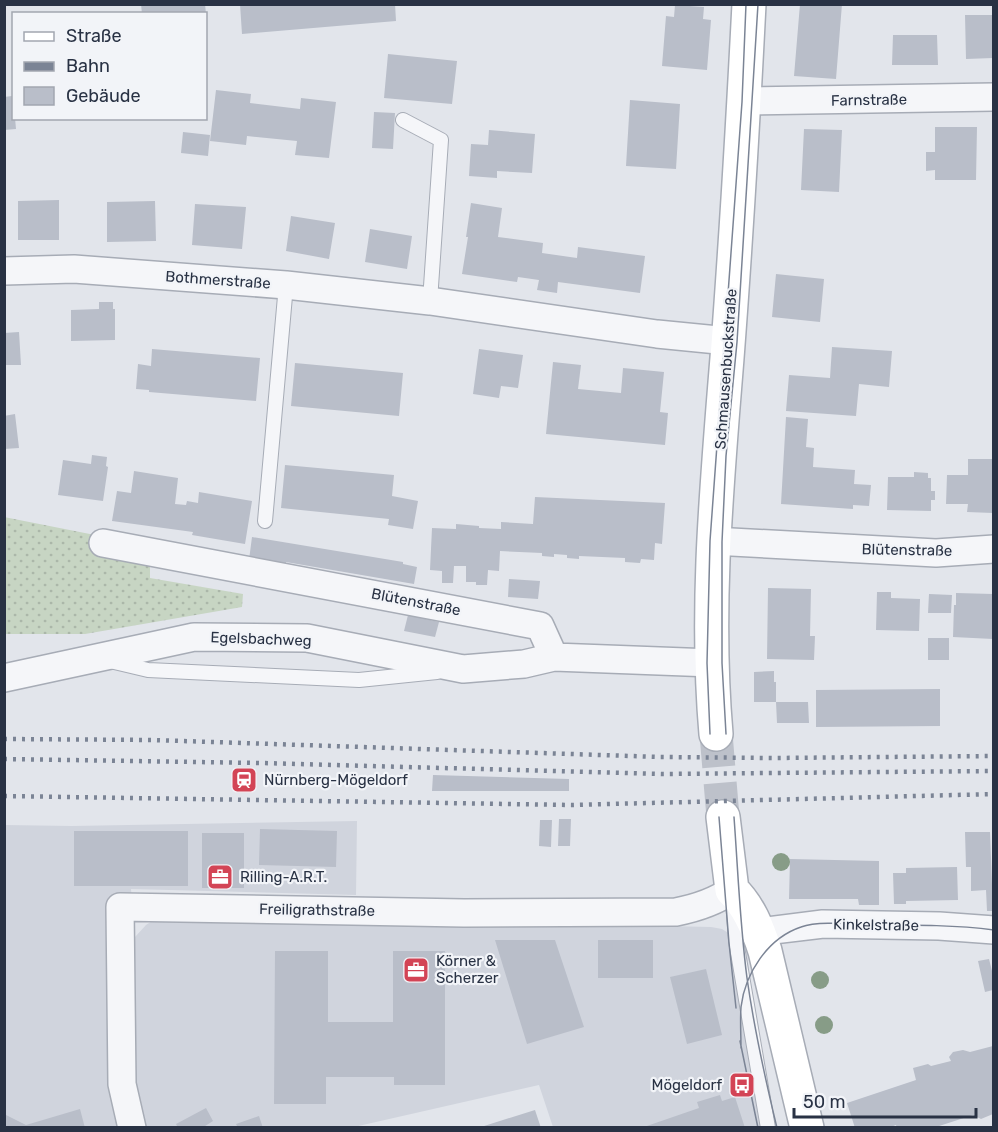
<svg xmlns="http://www.w3.org/2000/svg" width="998" height="1132" font-family="Rubik,sans-serif">
  <style>
    .built { fill: #d0d4dd }
    .garden { fill: url(#garden-dots) }
    .building { fill: #b9bec9 }
    .lines { fill: none; stroke-linecap: round; stroke-linejoin: round }
    .secondary-tunnel { stroke: #bdc1ca; stroke-width: 33; stroke-dasharray: 33 16; stroke-linecap: butt }
    .lane-casing { stroke: #a7acb6; stroke-width: 16 }
    .street-casing { stroke: #a7acb6; stroke-width: 30 }
    .secondary-casing { stroke: #a7acb6; stroke-width: 36 }
    .lane { stroke: #f5f6f9; stroke-width: 14 }
    .street { stroke: #f5f6f9; stroke-width: 27 }
    .secondary { stroke: #fff; stroke-width: 33 }
    .tram { stroke: #7b8495; stroke-width: 1.5 }
    .rail { stroke: #7b8495; stroke-width: 4.5; stroke-dasharray: 3 6; stroke-linecap: butt }
    .tree { fill: #879c87 }
    .labels { text-anchor: middle; dominant-baseline: central; stroke-width: 4.5; stroke-linejoin: round; paint-order: stroke }
    .street-label { font-size: 15px; fill: #293244; stroke: #f2f4f8 }
    .poi-label { font-size: 15px; fill: #293244; stroke: #f2f4f8; text-anchor: start }
  </style>
  <defs>
    <pattern id="garden-dots" width="8" height="8" patternUnits="userSpaceOnUse" patternTransform="scale(1.5)"><rect width="8" height="8" fill="#c7d5c3"/><path d="M2 2h.1M6 6h.1" fill="none" stroke="#abb7a9" stroke-width="1.8" stroke-linecap="round"/></pattern>
  </defs>
  <rect width="100%" height="100%" fill="#e2e5eb"/>
  <!-- built -->
  <path class="built" d="M357,821L356,895L131,889L135,937L146,925L152,921L162,919H341L711,927L722,929L733,936L741,943L747,952L766,1127H553L539,1085L354,1127L5,1128V825L72,826Z"/>
  <!-- garden -->
  <path class="garden" d="M4,517L105,537L150,561V578L243,594L242,607L85,634H5Z"/>
  <!-- building -->
  <path class="building" d="M141,4H205L206,14H142Z
    M240,4H395L396,21L242,34Z
    M800,4H842L836,79L794,76Z
    M675,5L704,7L703,19L711,20L707,70L662,66L666,16L674,17Z
    M965,15H993V58L966,59Z
    M893,35H937L938,65H892Z
    M388,54L457,61L452,104L384,98Z
    M216,90L251,94L250,103L300,109L301,98L336,102L329,158L295,155L297,141L247,136L246,145L210,141Z
    M12,96L14,118H15L16,129L4,130V97Z
    M630,100L680,104L676,169L626,166Z
    M374,112L395,113L393,149L372,148Z
    M935,127H977L976,180H935V170L926,171V152H935Z
    M804,129L842,130L839,192L801,190Z
    M489,130L535,134L532,173L497,171V178L469,176L471,144L488,145Z
    M183,132L210,135L208,156L181,153Z
    M59,200V240H18V201Z
    M155,201L156,241L107,242V202Z
    M471,203L502,208L498,237L543,243L542,253L577,258L578,247L645,256L640,293L558,282L557,293L537,290L539,280L518,277L517,282L462,274L468,237H466Z
    M195,204L246,207L242,249L192,245Z
    M291,216L335,223L329,259L286,251Z
    M370,229L412,236L407,269L365,262Z
    M776,274L824,279L820,322L772,317Z
    M99,302H113V309H115V340L71,341V310L99,309Z
    M19,332L21,365H4V333Z
    M832,347L892,351L889,387L859,384L856,416L786,411L789,375L830,378Z
    M152,349L260,358L256,401L149,392V390L136,389L138,364L151,366Z
    M479,349L523,355L518,388L501,386L499,398L473,394Z
    M553,362L581,365L578,389L621,393L623,368L664,372L660,412L668,413L665,445L546,434Z
    M295,363L403,373L399,416L291,406Z
    M15,414L19,448L4,449V416Z
    M786,417L808,419L806,447L814,448L813,467L855,470L854,484L871,485L869,506L853,505V509L781,504Z
    M92,455L107,457L106,466L108,467L103,501L58,495L63,460L91,464Z
    M968,459H993V513L967,512L968,504H946L947,475H968Z
    M285,465L394,475L392,496L418,501L413,529L388,525L389,519L281,508Z
    M134,471L178,478L175,504L186,505L187,501L198,503L199,492L252,501L245,544L192,535L193,532L112,521L117,491L131,493Z
    M914,472L928,473V478H931V491H935V500H931V511L887,510L888,477H914Z
    M535,497L665,503L662,544L655,543L654,560L641,559L640,563L625,562V558L579,556V559L567,558V555L554,554V557L542,556V553L500,551L499,571L488,570L487,585H476V582H466V566H454L453,583H442V571L430,570L432,528L456,529V524L479,526V528L501,529V522L533,524Z
    M252,537L403,562V564L417,567L414,584L286,562V566L249,560Z
    M509,579L540,581L538,599L508,597Z
    M768,588L811,589L810,636H815L814,660L767,659Z
    M877,592H891V598L920,599L919,631L876,630Z
    M956,593L993,594V639L953,637L954,605H956Z
    M929,594L952,595L951,613H928Z
    M408,615L439,622L435,637L404,631Z
    M928,638H949V660H928Z
    M774,671V682H776V702H754V672Z
    M940,689V726L816,727V690Z
    M776,702H808L809,723H777Z
    M433,775L569,779V791H432Z
    M559,819H571L570,846H558Z
    M540,820H552L551,847L539,846Z
    M260,829L337,831L336,867L259,865Z
    M74,831H188V886H74Z
    M965,832H990L992,884H993V911H987L986,890L971,891V867H966Z
    M202,833H244V888H202Z
    M790,859L879,861V905H859L858,899H789Z
    M957,867L958,900L906,901V904H894L893,873H906V868Z
    M495,940H555L584,1027L527,1044Z
    M598,940H653V978H598Z
    M275,951H328V1022H393V951H445V1085H394V1077H326V1104H274Z
    M989,959L993,975V990L985,992L978,961Z
    M706,969L722,1035L687,1044L670,977Z
    M993,1046V1114L981,1119L973,1115L933,1128H897L896,1125L888,1128H855L847,1103L916,1080L913,1068L928,1064L931,1066L951,1061L949,1057L953,1052L963,1050L970,1052Z
    M720,1095L722,1101L735,1097L745,1128H641L699,1108L697,1102Z
    M206,1108L213,1121L202,1128H178L176,1124Z
    M80,1109L85,1128H4V1114L26,1125Z
    M535,1110L541,1128H481V1127Z
    M259,1116L263,1128H238L236,1124Z"/>
  <g class="lines">
    <!-- secondary-tunnel -->
    <path class="secondary-tunnel" d="M716,734L723,817"/>
    <!-- lane casing -->
    <g class="lane-casing">
      <path id="lane" d="M403,120L441,140L430,301
        M265,521L286,285
        M110,661L148,670L359,680L437,672
        M733,901L736,941L768,1128"/>
    </g>
    <!-- street casing -->
    <g class="street-casing">
      <path id="street" d="M744,101L994,97
        M4,271L74,269L286,285L430,301L657,334L728,341
        M713,541L936,553L994,549
        M103,543L540,626L554,657L712,663
        M4,678L194,637L307,638L463,669L524,664L554,657
        M758,932L823,924L939,926L994,930
        M132,1128L122,1084L120,907L464,913L676,912C696,908 715,902 732,890"/>
    </g>
    <!-- secondary casing -->
    <g class="secondary-casing">
      <path id="secondary" d="M716,734C705,608 717,483 727,358C736,240 743,122 749,4
        M723,817L732,890C749,906 758,929 765,951L807,1128"/>
    </g>
    <!-- lane -->
    <use href="#lane" class="lane"/>
    <!-- street -->
    <use href="#street" class="street"/>
    <!-- secondary -->
    <use href="#secondary" class="secondary"/>
    <!-- tram -->
    <path class="tram" d="M710,734L707,663L710,541L742,102L746,4
      M726,734L722,663V542L726,456L737,342L758,4
      M719,817L729,943L736,1008
      M734,817C738,871 740,925 747,978C754,1028 765,1078 777,1128
      M740,1041L758,1128
      M741,1048C741,1035 740,1020 741,1007C745,973 768,938 801,927C820,920 859,925 879,925C917,925 956,925 994,930"/>
    <!-- rail -->
    <path class="rail" d="M4,739L153,740L660,757L773,758L994,756
      M4,759L261,763L662,774L994,771
      M4,796L572,805L994,794"/>
  </g>
  <!-- trees -->
  <g class="tree">
    <circle cx="781" cy="862" r="9"/>
    <circle cx="820" cy="980" r="9"/>
    <circle cx="824" cy="1025" r="9"/>
  </g>
  <!-- icons -->
  <defs>
    <g id="station-square" transform="scale(1.35)"><rect x="-9" y="-9" width="18" height="18" rx="4" fill="#d34455" stroke="#f2f4f8"/><path d="M-3-6H3Q5-6 5-4V2Q5 4 3 4L4.5 6H3L1.5 4h-3L-3 6H-4.5L-3 4Q-5 4-5 2V-4Q-5-6-3-6ZM-3.5-4v3h7v-3ZM-3.5 1v1.5H-2V1ZM2 1v1.5H3.5V1Z" fill="#fff"/></g>
    <g id="office-square" transform="scale(1.35)"><rect x="-9" y="-9" width="18" height="18" rx="4" fill="#d34455" stroke="#f2f4f8"/><path d="M-6-3h4V-5.5h4V-3h4V5H-6ZM-1-4.5V-3h2v-1.5ZM-6 0V1H6V0Z" fill="#fff"/></g>
    <g id="bus-square" transform="scale(1.35)"><rect x="-9" y="-9" width="18" height="18" rx="4" fill="#d34455" stroke="#f2f4f8"/><path d="M-5-6H5V4H4V6H2V4H-2V6H-4V4H-5ZM-3.5-4V0h7V-4ZM-3.5 1.2v1.5H-2V1.2ZM2 1.2v1.5H3.5V1.2Z" fill="#fff"/></g>
  </defs>
  <g fill-rule="evenodd">
    <use href="#station-square" x="244" y="780"/>
    <use href="#office-square" x="220" y="877"/>
    <use href="#office-square" x="416" y="970"/>
    <use href="#bus-square" x="742" y="1085"/>
  </g>
  <g class="labels">
    <!-- street labels -->
    <g class="street-label">
      <text transform="translate(869 100) rotate(-1)">Farnstraße</text>
      <text transform="translate(218 280) rotate(4)">Bothmerstraße</text>
      <text transform="translate(726 369) rotate(-86)">Schmausenbuckstraße</text>
      <text transform="translate(907 550) rotate(1)">Blütenstraße</text>
      <text transform="translate(416 602) rotate(11)">Blütenstraße</text>
      <text transform="translate(261 639) rotate(2)">Egelsbachweg</text>
      <text transform="translate(317 910) rotate(1)">Freiligrathstraße</text>
      <text transform="translate(876 925) rotate(1)">Kinkelstraße</text>
    </g>
    <!-- poi labels -->
    <g class="poi-label">
      <text x="264" y="780">Nürnberg-Mögeldorf</text>
      <text x="240" y="877">Rilling-A.R.T.</text>
      <text x="436" y="961">Körner &amp;<tspan x="436" dy="17">Scherzer</tspan></text>
      <text x="722" y="1085" text-anchor="end">Mögeldorf</text>
    </g>
  </g>
  <!-- border -->
  <rect width="998" height="1132" fill="none" stroke="#293244" stroke-width="12"/>
  <!-- legend -->
  <rect x="12" y="12" width="195" height="108" fill="#f2f4f8" stroke="#a2a6b0" stroke-width="1.5"/>
  <rect x="24" y="32" width="30" height="9" fill="#ffffff" stroke="#a2a6b0" stroke-width="1.5"/>
  <text x="66" y="42" font-size="18" fill="#293244">Straße</text>
  <rect x="24" y="62" width="30" height="9" fill="#7b8495" stroke="#a2a6b0" stroke-width="1.5"/>
  <text x="66" y="72" font-size="18" fill="#293244">Bahn</text>
  <rect x="24" y="87" width="30" height="18" fill="#b9bec9" stroke="#a2a6b0" stroke-width="1.5"/>
  <text x="66" y="102" font-size="18" fill="#293244">Gebäude</text>
  <!-- scale -->
  <path d="M794 1108v9h182v-9" fill="none" stroke="#293244" stroke-width="3"/>
  <text x="803" y="1108" font-size="18" fill="#293244" stroke="#f2f4f8" stroke-width="4.5" paint-order="stroke">50 m</text>
</svg>
